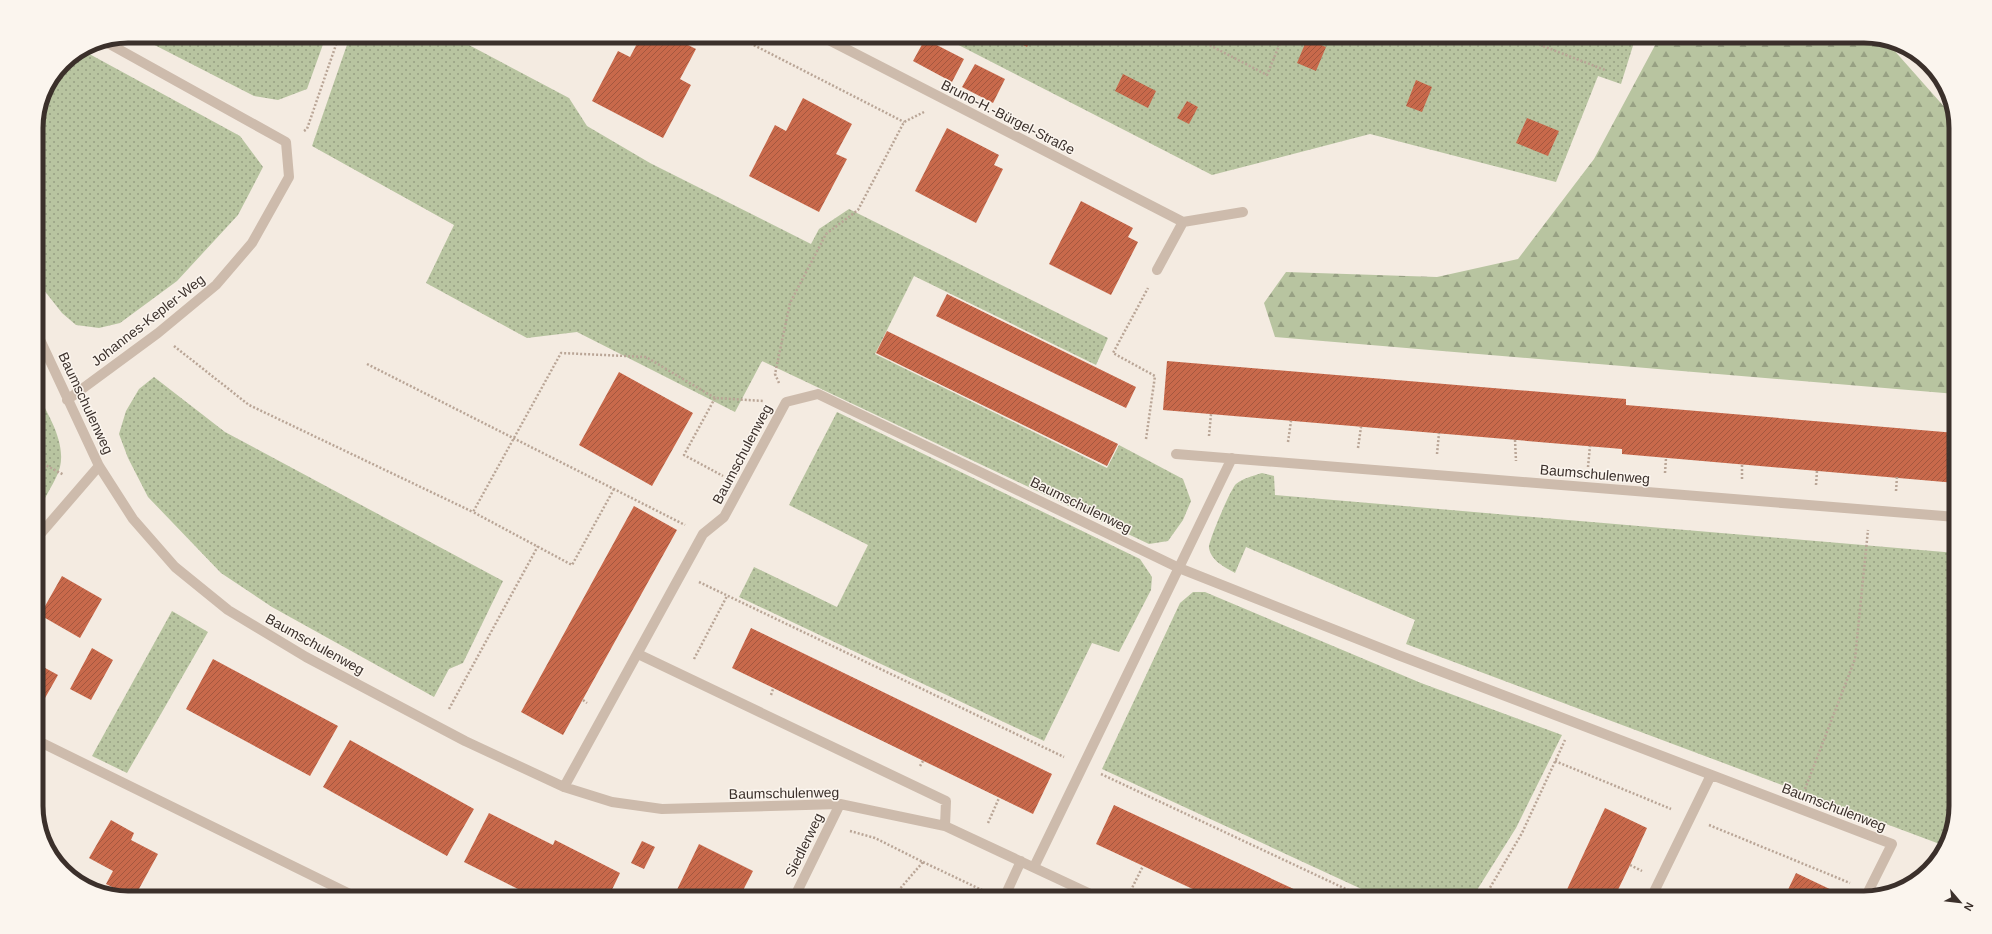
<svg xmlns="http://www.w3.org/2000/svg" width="1992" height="934" font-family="Arial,sans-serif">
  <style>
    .grass { fill: url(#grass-dots) }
    .forest { fill: url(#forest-firs) }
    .building { fill: url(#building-hatch) }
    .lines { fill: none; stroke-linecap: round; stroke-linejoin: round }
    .path { stroke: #b9a596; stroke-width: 2.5; stroke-dasharray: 2 2; stroke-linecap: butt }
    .minor { stroke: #cdbbac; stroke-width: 10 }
    .labels { text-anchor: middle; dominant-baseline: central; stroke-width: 3; stroke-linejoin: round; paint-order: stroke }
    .street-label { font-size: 14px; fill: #3b302b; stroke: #fbf5ee }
    .rim { fill: none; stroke: #3b302b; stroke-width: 5 }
  </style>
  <defs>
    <pattern id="grass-dots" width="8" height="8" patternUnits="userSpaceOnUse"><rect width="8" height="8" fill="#b8c4a0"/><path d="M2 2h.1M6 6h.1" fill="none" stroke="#97a083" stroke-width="1.8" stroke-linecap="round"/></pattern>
    <pattern id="forest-firs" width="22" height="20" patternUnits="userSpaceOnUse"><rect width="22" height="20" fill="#b8c4a0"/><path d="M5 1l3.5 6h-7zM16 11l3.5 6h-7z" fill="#97a083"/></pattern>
    <pattern id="building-hatch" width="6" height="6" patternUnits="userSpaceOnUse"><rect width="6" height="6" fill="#c8694b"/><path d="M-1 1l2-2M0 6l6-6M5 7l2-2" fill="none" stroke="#a4573f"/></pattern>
  </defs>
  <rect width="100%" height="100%" fill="#f4ebe1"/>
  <!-- grass -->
  <path class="grass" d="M137,36H326L307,89L278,100L254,96Z
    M350,36H452L569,98L587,126L650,163L811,244L819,229L849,209L1108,338L1096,365L914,276L875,354L1107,468L1119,445L1183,479L1191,501L1183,520L1168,541L1149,544L762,361L735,412L577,332L527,338L426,283L454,225L312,146Z
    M941,36H1636L1621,84L1598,76L1556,182L1370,134L1212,175Z
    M82,50L240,136L263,167L238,215L177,281L120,323L99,328L76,325L62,313L36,280V122L43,92L63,63Z
    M154,377L225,432L503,581L463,663L449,669L434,697L272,607L221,573L148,497L128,458L119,434L126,411L139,389Z
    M36,391C47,413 66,441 60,467C57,478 49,490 44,500L36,496Z
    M837,412L1140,559L1152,577L1151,590L1119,652L1092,643L1044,741L739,597L754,567L837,607L868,545L789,505Z
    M1262,473L1274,476L1275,495L1956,553V806L1949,842L1945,846L1406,644L1415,620L1246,547L1235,573C1225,567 1211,561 1209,548C1208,542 1231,488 1236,484C1243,478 1253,476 1262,473Z
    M1193,592H1205L1421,683L1562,735L1516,828L1472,898H1381L1102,769L1180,603Z
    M172,611L208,632L127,773L92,756Z"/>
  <!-- forest -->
  <path class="forest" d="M1660,36H1864L1885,40L1955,119L1956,394L1275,337L1264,303L1286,272L1437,277L1518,259L1594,159Z"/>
  <!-- building -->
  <path class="building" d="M517,36H526L524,40Z
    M641,36H670L696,49L680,79L691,85L663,138L592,101L618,51L630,57Z
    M1006,36H1032L1027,47Z
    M925,39L964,59L952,82L913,61Z
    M1307,39L1326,47L1316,71L1297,63Z
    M975,64L1005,79L993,103L962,87Z
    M1123,74L1156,91L1148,108L1115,91Z
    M1416,80L1432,87L1422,112L1406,106Z
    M803,98L852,124L836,154L847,159L819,212L749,176L775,125L786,131Z
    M1187,101L1198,107L1189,124L1177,118Z
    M1527,118L1559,131L1548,156L1516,143Z
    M947,128L999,155L994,165L1003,169L976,223L915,191Z
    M1081,201L1133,228L1128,237L1138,242L1111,295L1049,264Z
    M947,294L1136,387L1126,408L936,316Z
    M887,331L1118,444L1107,466L876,353Z
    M1167,361L1626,399V405L1956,433V483L1622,454V449L1163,410Z
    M619,372L693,413L652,486L579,445Z
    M634,506L677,530L563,735L521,712Z
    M62,576L102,599L80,638L40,615Z
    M751,628L1052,774L1033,814L732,668Z
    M92,648L113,660L91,700L70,689Z
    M213,659L338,726L310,776L186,709Z
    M36,663L58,675L36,714Z
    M350,740L474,809L447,856L323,787Z
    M1114,805L1313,898H1212L1096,844Z
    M1605,808L1647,828L1630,865L1614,898H1563Z
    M489,813L553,845L555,840L620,873L608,898H545L530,891L528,894L464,862Z
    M111,820L134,833L131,840L158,854L134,898L106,884L113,871L89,858Z
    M642,841L655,847L644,869L631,863Z
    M699,844L753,871L739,898H673Z
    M1796,873L1836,892L1834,898H1784Z
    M619,890L631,897L630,898H614Z"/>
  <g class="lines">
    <!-- path -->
    <path class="path" d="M736,36L904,122
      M1192,36L1267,75L1283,36
      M1517,36L1605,70
      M304,131L307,129L339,36
      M174,346L249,405L473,512
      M367,364L685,525
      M779,383L775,374L790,303L826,234L858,210L904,122L924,112
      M715,398L684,455L723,476
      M1209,436L1211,414
      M1146,439L1155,376L1113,353L1148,288
      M1515,440L1516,461
      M1288,442L1291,421
      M1358,448L1361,427
      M1437,454L1439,433
      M36,460L64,475
      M1742,465V479
      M1588,467L1590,446
      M1665,473L1666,458
      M1816,485L1817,471
      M614,489L572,565L473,512L561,353L646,357L715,398L763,401
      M1896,491L1897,477
      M699,582L1064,757
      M694,659L727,596
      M771,695L773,689
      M583,700L587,703
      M449,709L538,546
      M1555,761L1671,809
      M920,766L923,761
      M1101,774L1365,898
      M1805,789L1855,659L1868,530
      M988,823L999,798
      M1709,825L1850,883
      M850,831L875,838L923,862L892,898
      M923,862L984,891
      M1630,865L1642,871
      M1127,898L1143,866
      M1484,898L1522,833L1565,740"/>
    <!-- minor -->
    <path class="minor" d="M821,36L1183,222L1243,212
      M1157,270L1183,222
      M36,331L99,466L133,519L175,567L228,610L306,657L465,741L564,787L612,802L662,809L840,804L945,826L1099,898
      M67,400L158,333L216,285L252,243L289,177L286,142L104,41
      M1176,454L1956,517
      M36,539L99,466
      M638,654L946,801L945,826
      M36,740L358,898
      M564,787L703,534L724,517L786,402L818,394L1179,568L1398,655L1892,844L1865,898
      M1034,867L1232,458
      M794,898L840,804
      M1004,898L1021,861
      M1651,898L1711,775"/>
  </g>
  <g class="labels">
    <!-- street labels -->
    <g class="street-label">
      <text transform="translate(1008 117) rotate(27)">Bruno-H.-Bürgel-Straße</text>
      <text transform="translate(148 320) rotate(-38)">Johannes-Kepler-Weg</text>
      <text transform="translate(86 403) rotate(65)">Baumschulenweg</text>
      <text transform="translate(742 454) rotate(-62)">Baumschulenweg</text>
      <text transform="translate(1595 474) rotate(5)">Baumschulenweg</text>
      <text transform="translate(1081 505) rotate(26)">Baumschulenweg</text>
      <text transform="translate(315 644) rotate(29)">Baumschulenweg</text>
      <text transform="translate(784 793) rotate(-1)">Baumschulenweg</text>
      <text transform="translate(1834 807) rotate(21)">Baumschulenweg</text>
      <text transform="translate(804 845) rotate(-64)">Siedlerweg</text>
    </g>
  </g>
  <!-- crop -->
  <path d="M0 0H1992V934H0ZM128 43H1864A85 85 0 0 1 1949 128V806A85 85 0 0 1 1864 891H128A85 85 0 0 1 43 806V128A85 85 0 0 1 128 43Z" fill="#fbf5ee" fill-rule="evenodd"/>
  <path class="rim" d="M128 43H1864A85 85 0 0 1 1949 128V806A85 85 0 0 1 1864 891H128A85 85 0 0 1 43 806V128A85 85 0 0 1 128 43Z"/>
  <!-- north arrow -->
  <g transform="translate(1960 902) rotate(118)" stroke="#fbf5ee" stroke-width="3" paint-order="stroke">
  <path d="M0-3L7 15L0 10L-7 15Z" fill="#3b302b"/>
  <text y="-6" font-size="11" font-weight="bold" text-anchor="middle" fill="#3b302b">N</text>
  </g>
</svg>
